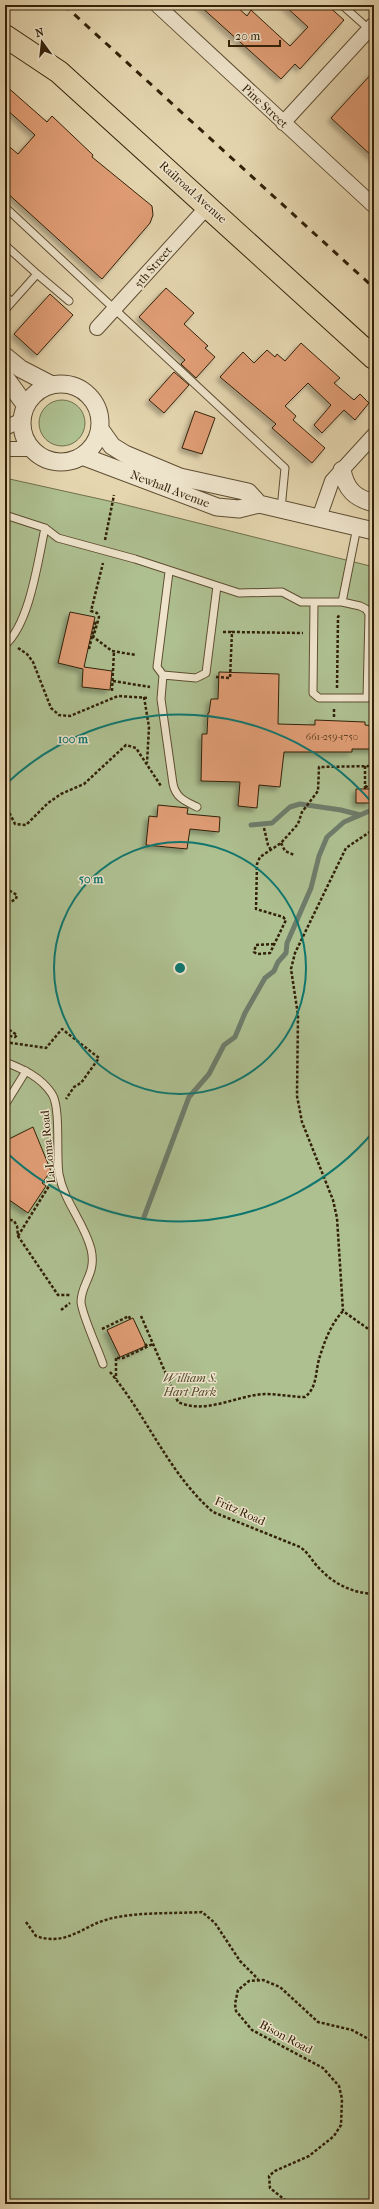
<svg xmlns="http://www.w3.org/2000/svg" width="379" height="2209" font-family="'IM FELL French Canon',serif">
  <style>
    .green { fill: #aebf90; stroke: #70704c }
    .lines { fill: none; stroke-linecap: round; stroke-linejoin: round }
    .stream { stroke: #6e7c6a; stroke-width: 5 }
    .building { fill: #e09d74; stroke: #322108; filter: url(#shadow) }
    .service-casing { stroke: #5f4e32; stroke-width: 9 }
    .minor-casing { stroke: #5f4e32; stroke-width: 16 }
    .tertiary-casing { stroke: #5f4e32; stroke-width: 19 }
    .primary-casing { stroke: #322108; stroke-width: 24 }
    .path { stroke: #322108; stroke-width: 2.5; stroke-dasharray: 3 2; stroke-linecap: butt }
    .service { stroke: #eee4cc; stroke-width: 7 }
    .minor { stroke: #eee4cc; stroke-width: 14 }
    .tertiary { stroke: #eee4cc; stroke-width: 17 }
    .primary { stroke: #e5d6b0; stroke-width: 22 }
    .rail { stroke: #322108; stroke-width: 3; stroke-dasharray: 7 7; stroke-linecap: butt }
    .ring { fill: none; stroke: #0f766e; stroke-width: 2 }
    .labels { text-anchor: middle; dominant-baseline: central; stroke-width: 3; stroke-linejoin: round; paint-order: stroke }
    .number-label { font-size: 10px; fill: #5e4023 }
    .street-label { font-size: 12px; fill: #322108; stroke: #eee4cc }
    .park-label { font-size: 12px; font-style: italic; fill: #51482a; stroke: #eee4cc }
    .centre { fill: #0f766e; stroke: #eee4cc; stroke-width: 2 }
    .ring-label { font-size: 12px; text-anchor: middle; font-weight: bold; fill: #0f766e; stroke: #eee4cc; stroke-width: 3; stroke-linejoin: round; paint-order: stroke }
  </style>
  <defs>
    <filter id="shadow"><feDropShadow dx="-3.5" dy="3.5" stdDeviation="2" flood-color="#0004"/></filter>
  </defs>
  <rect width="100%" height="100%" fill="#e5d6b0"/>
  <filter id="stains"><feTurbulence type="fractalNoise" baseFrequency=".005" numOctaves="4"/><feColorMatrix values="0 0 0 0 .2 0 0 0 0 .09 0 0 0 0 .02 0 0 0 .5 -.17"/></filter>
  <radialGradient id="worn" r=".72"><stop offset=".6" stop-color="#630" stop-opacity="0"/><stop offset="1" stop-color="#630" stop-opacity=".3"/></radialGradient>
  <!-- green -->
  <path class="green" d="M39 423a23 23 0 1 1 46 0a23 23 0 1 1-46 0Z
    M5,478L118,503L374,567V2204H5Z"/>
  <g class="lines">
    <!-- stream -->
    <path class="stream" d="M251,825L272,823L290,807L300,804L341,810L360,815
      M144,1217L189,1097L209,1074L224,1045L235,1037L245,1013L265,978L274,971L278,962L286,953L287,943L311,888L319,856L327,837L344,822L374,809"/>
  </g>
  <!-- building -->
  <path class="building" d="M199,5H235L247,16L251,10L290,46L308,27L284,5H327L344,20L300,69L295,64L281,79Z
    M374,71V158L331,118Z
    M5,85L47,122L52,116L93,155L92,157L152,206L153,215L150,223L102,279L5,191V143L18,154L35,135L5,108Z
    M166,288L194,313L184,324L208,346L205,348L215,357L196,378L181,364L185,360L139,317Z
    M50,294L73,315L37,355L14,334Z
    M301,343L340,378L334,383L354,400L360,394L369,403L355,420L344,410L322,433L314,425L331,405L308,383L285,406L296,416L293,420L325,448L312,463L272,428L276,424L220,377L243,352L254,363L267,350L275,357L277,354L285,361Z
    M174,372L189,385L164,413L149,400Z
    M195,411L215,418L202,454L182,448Z
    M70,612L95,617L84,667L112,671L110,690L82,687L83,669L58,663Z
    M219,672L279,674L278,724L315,725V720L365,722V725L374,726V749H352V752H284L280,787L259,785L257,808L238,806L240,782L201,781L202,734H207L208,713H209L211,699H218Z
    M356,789H371V803H356Z
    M158,805L188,808L187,814L220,817L219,832L190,829L187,849L146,845L149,816L157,817Z
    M33,1127L51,1171L42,1183L46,1186L28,1213L5,1197V1141Z
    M133,1318L146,1346L120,1357L107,1330Z"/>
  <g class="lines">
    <!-- service casing -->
    <g class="service-casing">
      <path id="service" d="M342,5L370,30
        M5,207L285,468L281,509
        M5,245L37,274L12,302L5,296
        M37,274L69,301
        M5,310L12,302
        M5,515L45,528L58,538L135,559L239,593L282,592L301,602H342L360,606L366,609L369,614L367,698H319L313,693L314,602
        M169,572L157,667L163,675L196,678L206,673L217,586
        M342,602L357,527
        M5,645C30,623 38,560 45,528
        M163,675L161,699L173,784C176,798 185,801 197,807
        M5,1062C23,1069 41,1077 52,1094C61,1108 56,1155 59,1174C64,1202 84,1222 91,1249C97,1274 81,1283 81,1302C82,1315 98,1349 103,1364
        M5,1105L26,1071"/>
    </g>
    <!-- minor casing -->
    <g class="minor-casing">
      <path id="minor" d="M157,5L374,206
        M283,123L374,24
        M97,328L208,206
        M5,428L22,420
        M5,449H31
        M319,518L332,481L374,435"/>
    </g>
    <!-- tertiary casing -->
    <g class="tertiary-casing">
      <path id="tertiary" d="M5,356L21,369L52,385
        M5,377L26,406
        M22 423a39 39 0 1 1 78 0a39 39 0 1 1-78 0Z
        M100,429L112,446L125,454L180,477L248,492L259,504
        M82,456L217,507L239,509L259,504L374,531
        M342,470C346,490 355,498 374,503"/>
    </g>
    <!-- primary casing -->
    <g class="primary-casing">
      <path id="primary" d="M5,36L59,72L374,358"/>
    </g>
    <!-- path -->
    <path class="path" d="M105,540L114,495
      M223,632H232
      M92,636L112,651L136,655
      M93,638L99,617L97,613L91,611L103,563
      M18,648L27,654L33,662L51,708L59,715L70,716L118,696L149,698
      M89,649L96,620
      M216,677L230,678L232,632L303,633
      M113,681L150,687
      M337,688L338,617L340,614
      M112,691L114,651
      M144,697L149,727L147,763
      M334,717V709
      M365,786L373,789L374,798
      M365,789V766
      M5,804L15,824L26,825L48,803L61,794L84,784L126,745L136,748L161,786
      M374,804L371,821L374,829L346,848L295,953L291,969L298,1015L297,1096L302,1122L333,1200L337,1218L343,1311L374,1333
      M264,828L268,845L271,850
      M281,843L285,851L294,855
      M5,888L17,895L16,899L5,905
      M274,944L256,945L254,952L257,954L270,953L271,951L286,920L283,917L256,909L257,864L260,857L281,843L298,824L302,812L318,791L319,767L374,766
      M5,1027L17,1035L15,1037L5,1035
      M5,1042L46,1048L62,1029L99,1058L81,1083L74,1087L66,1099
      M5,1218L14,1221L17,1226L18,1236L58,1295H71
      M18,1236L49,1186
      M61,1310L70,1303
      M141,1316L178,1402C206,1415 237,1395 265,1394C279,1394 292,1397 305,1397C318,1387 315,1370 320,1356C325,1340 331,1324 343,1311
      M102,1329L129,1316L130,1319
      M145,1344L148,1347
      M116,1358V1379
      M117,1358H123L153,1344
      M110,1372C147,1416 169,1474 213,1512L300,1547C309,1553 313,1563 321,1570C335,1585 354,1593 374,1594
      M374,1478L372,1485L374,1492
      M26,1922L36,1936C61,1945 77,1932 97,1923C125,1911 170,1914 202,1912L215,1923L240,1961L258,1979
      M290,2204L270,2188L269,2176L275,2171L309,2156L334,2136L341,2125L342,2099L339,2086L323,2068L252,2030L236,2011L235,2004L238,1990L249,1981L263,1980L280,1987L318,2022L352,2030L374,2042"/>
    <!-- service -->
    <use href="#service" class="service"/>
    <!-- minor -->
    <use href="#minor" class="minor"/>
    <!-- tertiary -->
    <use href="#tertiary" class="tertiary"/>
    <!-- primary -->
    <use href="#primary" class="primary"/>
    <!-- rail -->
    <path class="rail" d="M64,5L374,288"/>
  </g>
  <!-- distance rings -->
  <g class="ring">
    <circle cx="180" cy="968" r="126"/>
    <path d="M374 1131A253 253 0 0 1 6 1152M6 784A253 253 0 0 1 374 805"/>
  </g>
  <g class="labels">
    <!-- number labels -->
    <g class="number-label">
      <text x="332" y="737">661-259-1750</text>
    </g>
    <!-- street labels -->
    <g class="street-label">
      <text transform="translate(265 106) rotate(43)">Pine Street</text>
      <text transform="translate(193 192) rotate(42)">Railroad Avenue</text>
      <text transform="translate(153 267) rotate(-49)">5th Street</text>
      <text transform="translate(170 489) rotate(21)">Newhall Avenue</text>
      <text transform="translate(48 1147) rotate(-95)">La Loma Road</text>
      <text transform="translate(240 1511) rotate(24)">Fritz Road</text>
      <text transform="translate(286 2037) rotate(28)">Bison Road</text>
    </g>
    <!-- park labels -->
    <g class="park-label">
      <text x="190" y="1378">William S.<tspan x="190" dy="14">Hart Park</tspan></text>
    </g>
  </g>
  <circle cx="180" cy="968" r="6" class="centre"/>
  <g class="ring-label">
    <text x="73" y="743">100 m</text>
    <text x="91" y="883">50 m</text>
  </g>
  <!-- margin -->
  <rect width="379" height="2209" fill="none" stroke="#e5d6b0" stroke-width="20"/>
  <rect x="6" y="6" width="367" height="2197" fill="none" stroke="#322108" stroke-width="2"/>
  <rect x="10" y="10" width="359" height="2189" fill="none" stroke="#322108"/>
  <!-- north arrow -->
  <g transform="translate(42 42) rotate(345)" stroke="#eee4cc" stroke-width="3" paint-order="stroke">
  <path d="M0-3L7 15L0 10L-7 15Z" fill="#322108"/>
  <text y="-6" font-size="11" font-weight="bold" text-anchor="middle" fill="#322108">N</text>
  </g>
  <!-- scale -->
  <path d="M229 40v6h51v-6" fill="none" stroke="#322108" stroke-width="2"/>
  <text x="235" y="40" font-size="12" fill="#322108" stroke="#eee4cc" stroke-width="3" paint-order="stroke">20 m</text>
  <rect width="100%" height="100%" filter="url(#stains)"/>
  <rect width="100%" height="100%" fill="url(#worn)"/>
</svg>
